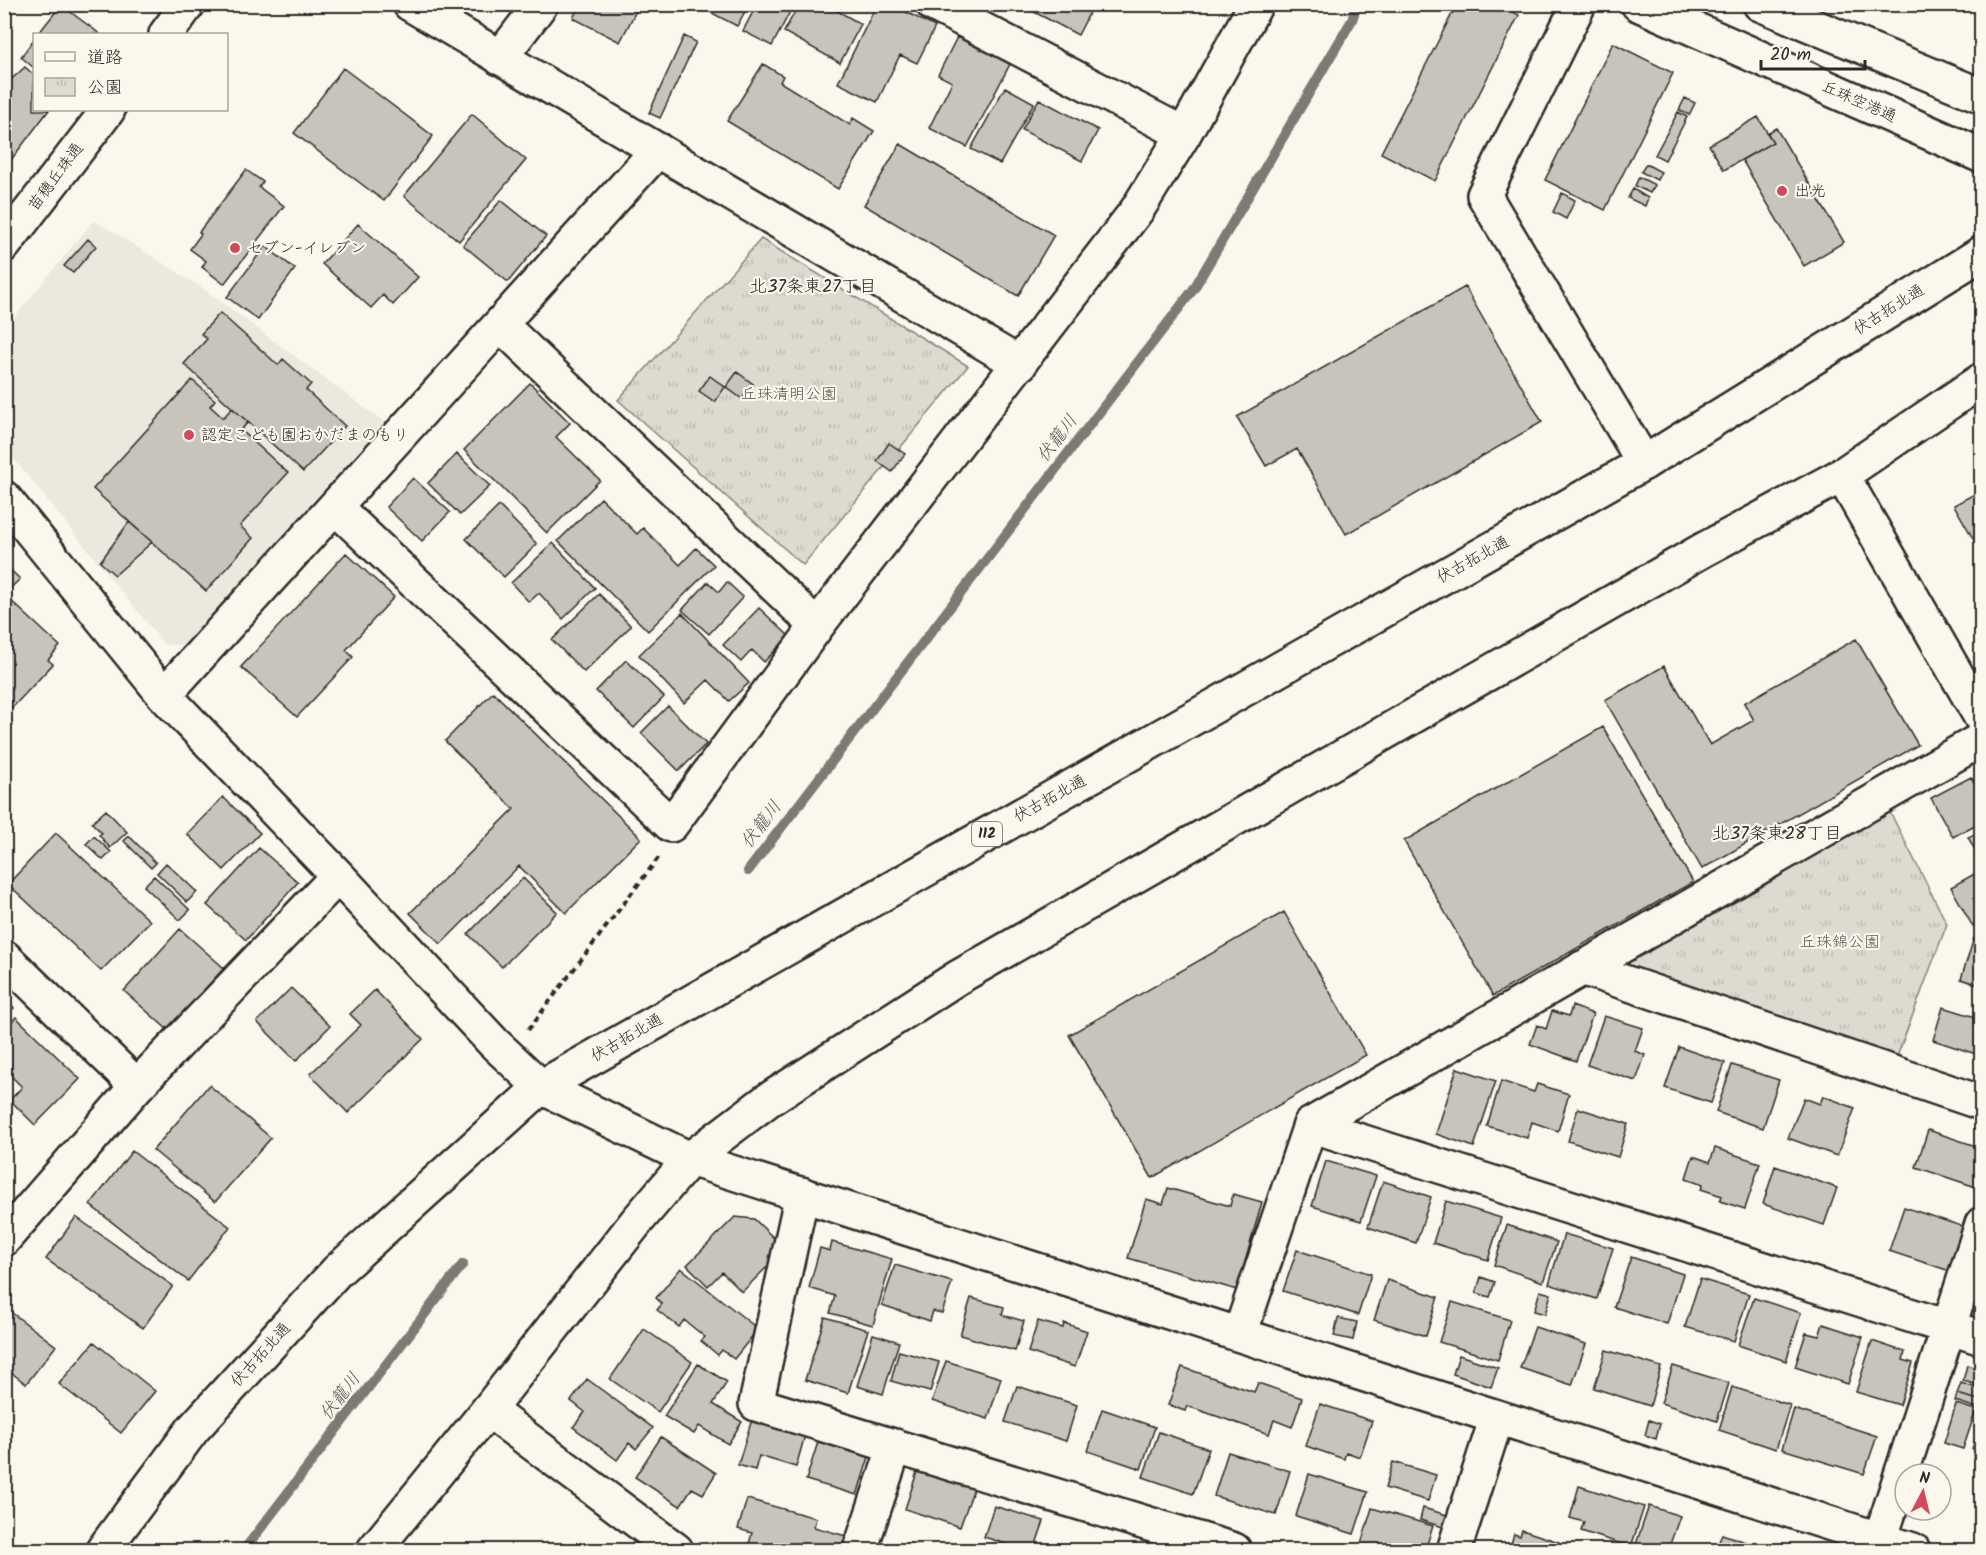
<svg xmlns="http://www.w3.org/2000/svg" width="1986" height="1555" font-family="Kalam,'Klee One',sans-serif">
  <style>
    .built { fill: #ebe8de }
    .park { fill: url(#park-tufts); stroke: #84827e; stroke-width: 1.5 }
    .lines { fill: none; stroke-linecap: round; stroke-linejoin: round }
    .stream { stroke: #7b7a75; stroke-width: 10 }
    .building { fill: #c7c4bc; stroke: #2b2b2b; stroke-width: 1.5 }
    .minor-casing { stroke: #2b2b2b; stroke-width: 38 }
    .secondary-casing { stroke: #2b2b2b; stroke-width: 38 }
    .primary-casing { stroke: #2b2b2b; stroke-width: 38 }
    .path { stroke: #2b2b2b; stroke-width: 4; stroke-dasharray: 6 4.5; stroke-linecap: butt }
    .minor { stroke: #fbf7ec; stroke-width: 33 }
    .secondary { stroke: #fbf7ec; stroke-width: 33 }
    .primary { stroke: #fbf7ec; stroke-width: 33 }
    .poi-dot { fill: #d1495b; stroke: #fbf7ec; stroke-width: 2 }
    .labels { text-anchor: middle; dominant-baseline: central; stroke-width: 4.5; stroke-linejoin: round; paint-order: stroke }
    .shield { fill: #fbf7ec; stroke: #696865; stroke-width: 1.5 }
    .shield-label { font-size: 15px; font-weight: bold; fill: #2b2b2b }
    .street-label { font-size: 16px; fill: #2b2b2b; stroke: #fbf7ec }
    .poi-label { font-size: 16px; fill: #2b2b2b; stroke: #fbf7ec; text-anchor: start }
    .park-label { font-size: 16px; fill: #585754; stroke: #fbf7ec }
    .neighbourhood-label { font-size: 18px; fill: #2b2b2b; stroke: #fbf7ec }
    .water-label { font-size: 18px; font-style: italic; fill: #5a5956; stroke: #fbf7ec }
  </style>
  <defs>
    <pattern id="park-tufts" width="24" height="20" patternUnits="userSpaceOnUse" patternTransform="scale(1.5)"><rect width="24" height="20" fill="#dddad0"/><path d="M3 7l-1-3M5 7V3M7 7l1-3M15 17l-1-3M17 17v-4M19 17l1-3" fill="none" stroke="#bebbb3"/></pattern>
  </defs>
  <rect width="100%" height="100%" fill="#fbf7ec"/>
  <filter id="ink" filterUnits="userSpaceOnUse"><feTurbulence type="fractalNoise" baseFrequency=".0167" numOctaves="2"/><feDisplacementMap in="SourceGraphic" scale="12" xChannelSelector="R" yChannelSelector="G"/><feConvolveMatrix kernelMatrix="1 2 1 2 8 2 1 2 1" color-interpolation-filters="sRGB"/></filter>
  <g filter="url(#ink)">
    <!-- built -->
    <path class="built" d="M94,220L201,287L384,422L184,645H165L5,448V329Z"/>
    <!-- park -->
    <path class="park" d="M761,239L968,366L803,565L618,400Z
      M1888,808L1947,924L1895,1062L1615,962Z"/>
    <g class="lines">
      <!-- stream -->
      <path class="stream" d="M748,871L1193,290L1352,20L1357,4
        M244,1550L463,1264"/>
    </g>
    <!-- building -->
    <path class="building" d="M580,4H639V5L620,42L573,18Z
      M714,4H749L737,26L710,12Z
      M757,4H794L772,46L743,31Z
      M799,4H825L861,24L840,63L784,32Z
      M877,4H891L935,27L917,63L900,55L877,102L838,83Z
      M1019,4H1094L1078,35Z
      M1457,4H1498L1519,15L1435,181L1381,153Z
      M61,5L100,34H38Z
      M684,36L696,42L660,118L649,113Z
      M957,37L1010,64L967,147L929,128L952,82L938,75Z
      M34,39V68L21,57Z
      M1613,43L1673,73L1605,210L1545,180Z
      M763,64L783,76L780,82L850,125L853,118L874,131L838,189L727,121Z
      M25,67L34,75V110H49L4,169V86Z
      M343,68L433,136L384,201L294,133Z
      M1005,87L1034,103L1000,164L971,149Z
      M1685,98L1695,103L1689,115L1679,110Z
      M1039,99L1098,130L1082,161L1022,130Z
      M1678,112L1687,117L1665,160L1655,155Z
      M472,114L526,160L459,241L404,196Z
      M1758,117L1773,142L1724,170L1709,145Z
      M1776,128L1844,242L1804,266L1742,160L1773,142L1767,133Z
      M900,144L1054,235L1018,296L864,205Z
      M1646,164L1661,172L1657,180L1641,172Z
      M246,170L263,182L259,187L284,206L224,284L202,267L206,261L190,249L201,234L199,232Z
      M1639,177L1655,185L1650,193L1635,186Z
      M1633,189L1648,198L1645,206L1628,198Z
      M1562,193L1575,200L1566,219L1553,212Z
      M501,200L546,236L508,282L463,245Z
      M358,224L418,277L393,305L383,295L371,308L322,264Z
      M88,239L96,246L73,273L64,266Z
      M265,246L295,269L258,320L227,297Z
      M1465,287L1542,422L1346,534L1297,449L1266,466L1237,417Z
      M220,313L278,365L283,359L311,384L306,390L345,426L303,472L184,364L207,339L201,334Z
      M737,372L753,384L742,399L726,387Z
      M710,376L725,387L715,402L699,391Z
      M192,380L215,400L210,406L223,418L232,408L248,422L241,430L288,473L240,526L253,538L206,591L93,489Z
      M530,383L570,423L556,437L600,480L547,533L464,450Z
      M889,443L905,454L892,472L877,461Z
      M457,454L490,486L460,515L428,483Z
      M413,478L450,512L422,541L386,507Z
      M1982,490V554L1954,505Z
      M601,498L637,534L643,528L680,565L696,548L714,565L648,631L558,541Z
      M499,506L537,544L504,577L466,539Z
      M129,522L152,542L115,575L100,562Z
      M553,543L595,588L563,619L539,593L529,602L511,583Z
      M346,553L394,597L346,650L353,657L297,717L241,667Z
      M4,564L20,579L4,594Z
      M708,582L719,592L727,582L743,597L709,634L682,610Z
      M599,594L631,626L584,672L552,640Z
      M7,597L60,646L48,660L53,664L12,708L7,704L4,706V600Z
      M759,608L789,636L764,662L752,650L741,662L723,645Z
      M682,613L749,683L729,701L708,680L684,703L639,655Z
      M1856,639L1918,745L1702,869L1605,700L1664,666L1710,745L1754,720L1744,703Z
      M626,660L664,697L634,728L596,691Z
      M493,692L641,838L566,913L519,866L441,944L410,913L514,809L445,741Z
      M668,706L706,744L679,771L641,733Z
      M1603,727L1693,882L1493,996L1404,841Z
      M1971,777L1982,795V821L1953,837L1931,798Z
      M223,797L260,833L224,870L187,834Z
      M106,810L127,832L110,848L99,835L102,833L92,823Z
      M1982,831V863L1968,837Z
      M56,833L150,921L101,971L8,884Z
      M94,836L111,852L103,860L86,844Z
      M129,836L156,863L151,868L124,841Z
      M259,848L298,882L246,940L207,905Z
      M166,863L197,892L187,902L157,873Z
      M1978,872L1982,878V922L1973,927L1951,887Z
      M154,876L190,910L180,920L144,886Z
      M523,878L557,912L502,967L468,934Z
      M1284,912L1366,1055L1152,1178L1069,1035Z
      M180,929L224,968L168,1030L124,991Z
      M1974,938L1982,941V986L1961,979Z
      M291,988L330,1026L296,1061L257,1022Z
      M375,990L423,1039L348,1113L310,1074L361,1025L350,1014Z
      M4,999L14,1008L4,1017Z
      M1572,1006L1593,1014L1576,1061L1530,1044L1537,1025L1546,1029L1552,1011L1569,1016Z
      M1943,1007L1982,1019V1056L1933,1040Z
      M1604,1016L1643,1028L1635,1051L1645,1055L1636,1081L1587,1065Z
      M16,1017L80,1079L35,1125L10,1100L22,1087L4,1069V1029Z
      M1679,1047L1725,1063L1711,1103L1665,1088Z
      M1732,1065L1779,1080L1763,1128L1716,1112Z
      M1457,1068L1496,1081L1474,1147L1436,1134Z
      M1501,1081L1534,1092L1537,1084L1569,1094L1558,1131L1532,1122L1527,1138L1487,1126Z
      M209,1085L271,1138L215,1202L153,1150Z
      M1823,1096L1855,1108L1837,1156L1788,1138L1804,1098L1820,1104Z
      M1578,1108L1628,1124L1618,1157L1568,1141Z
      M1928,1130L1982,1148V1182L1979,1188L1916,1167Z
      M1715,1148L1760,1163L1745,1209L1720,1201L1722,1196L1701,1189L1703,1184L1686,1178L1693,1156L1710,1162Z
      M132,1151L230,1227L188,1281L90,1205Z
      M1326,1161L1376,1176L1361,1221L1312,1206Z
      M1775,1166L1837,1188L1824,1225L1763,1204Z
      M1383,1181L1431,1197L1416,1243L1368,1227Z
      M1168,1188L1230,1206L1233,1194L1262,1202L1237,1290L1128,1258L1146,1199L1163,1204Z
      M1446,1201L1501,1218L1488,1260L1433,1243Z
      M1904,1207L1964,1227L1950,1271L1889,1251Z
      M76,1217L173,1286L143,1328L46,1259Z
      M735,1217L754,1219L778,1242L775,1259L742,1292L722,1272L708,1286L687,1265Z
      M1507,1225L1557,1242L1543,1282L1494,1265Z
      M1564,1234L1613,1248L1597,1299L1549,1284Z
      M832,1242L892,1259L873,1325L830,1313L835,1296L809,1288L820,1248L830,1251Z
      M1297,1250L1371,1274L1358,1315L1283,1291Z
      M1631,1257L1683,1274L1667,1324L1614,1307Z
      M895,1265L952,1282L942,1313L933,1311L930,1321L882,1305Z
      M681,1268L758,1329L734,1359L722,1350L718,1355L701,1341L705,1337L684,1320L679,1327L657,1310L662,1304L656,1298Z
      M1481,1277L1495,1282L1490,1297L1476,1293Z
      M1700,1279L1749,1294L1734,1341L1685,1327Z
      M1387,1280L1438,1297L1426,1336L1374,1320Z
      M1540,1291L1551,1294L1545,1314L1534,1311Z
      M971,1298L1004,1307L1002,1315L1024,1321L1015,1351L960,1335Z
      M1754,1298L1801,1313L1786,1361L1738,1345Z
      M1452,1302L1510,1320L1498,1360L1439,1342Z
      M4,1307L56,1346L26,1384L4,1367Z
      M825,1317L868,1330L848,1393L805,1380Z
      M1338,1318L1357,1322L1353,1340L1334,1336Z
      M1038,1321L1063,1328L1064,1323L1087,1331L1075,1367L1028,1352Z
      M1823,1324L1863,1337L1848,1384L1795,1367L1806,1333L1819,1336Z
      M1535,1327L1586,1344L1572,1385L1520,1368Z
      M644,1329L692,1362L658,1412L610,1379Z
      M873,1334L899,1342L883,1394L857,1386Z
      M1872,1341L1905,1352L1903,1360L1913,1363L1900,1405L1856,1392Z
      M94,1342L155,1391L121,1433L59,1384Z
      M1606,1350L1661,1367L1650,1406L1594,1388Z
      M899,1351L939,1362L930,1392L891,1381Z
      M1459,1355L1498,1368L1491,1387L1453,1374Z
      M946,1361L1001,1378L988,1419L932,1401Z
      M698,1364L727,1382L713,1404L742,1422L728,1444L699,1426L694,1434L664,1416Z
      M1967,1365L1982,1370V1386L1963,1381Z
      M1673,1366L1729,1383L1717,1421L1661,1403Z
      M1182,1367L1254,1392L1258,1383L1302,1398L1292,1427L1274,1420L1269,1434L1187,1406L1185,1411L1168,1405Z
      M587,1379L653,1428L636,1449L629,1443L617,1460L573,1427L585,1412L571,1401Z
      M1961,1383L1982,1390V1401L1957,1394Z
      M1017,1386L1077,1405L1066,1441L1005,1422Z
      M1732,1387L1790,1405L1776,1449L1719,1430Z
      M1957,1394L1979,1400L1977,1408L1955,1401Z
      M1320,1404L1372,1421L1360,1457L1346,1452L1344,1459L1306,1446Z
      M1956,1404L1976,1410L1963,1449L1944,1443Z
      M1102,1409L1155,1427L1141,1469L1088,1451Z
      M1794,1409L1877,1436L1864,1474L1782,1449Z
      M752,1419L805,1435L796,1467L759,1456L755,1470L738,1465Z
      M1649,1420L1660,1424L1656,1439L1645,1435Z
      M1159,1432L1209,1449L1193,1494L1143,1477Z
      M661,1437L716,1473L703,1494L692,1488L680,1506L635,1477Z
      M1975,1440L1982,1442V1452L1972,1449Z
      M818,1442L869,1457L857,1495L806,1480Z
      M1228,1452L1290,1471L1276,1515L1214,1496Z
      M1393,1462L1436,1475L1428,1501L1385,1488Z
      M918,1469L974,1488L960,1527L905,1509Z
      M1309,1474L1368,1492L1354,1534L1296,1516Z
      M1579,1486L1644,1507L1631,1547L1581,1531L1584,1522L1570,1518Z
      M747,1499L816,1518L814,1527L846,1536L842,1550H773L749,1544L752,1533L738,1529Z
      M994,1506L1044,1521L1034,1550H1026L984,1537Z
      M1649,1506L1680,1516L1668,1550H1634Z
      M1372,1508L1433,1526L1425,1550H1359Z
      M1423,1508L1447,1515L1443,1527L1420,1520Z
      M1522,1530L1559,1542L1556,1550H1509L1514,1534L1520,1536Z
      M1722,1534L1769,1550H1716Z
      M909,1544L930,1550H907Z"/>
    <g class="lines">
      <!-- minor casing -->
      <g class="minor-casing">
        <path id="minor" d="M410,4L1020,364
          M933,4L1184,134
          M1579,4L1484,195L1644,463
          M500,58L541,4
          M501,325L817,626
          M1842,475L1982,719
          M4,498L164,695L338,876L494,1043L541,1087L690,1159L1913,1550
          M335,507L671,825L817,626L1137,210L1184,134L1256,4
          M164,695L658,150
          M4,957L137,1086
          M1582,968L1982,1103
          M1310,1125L1982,1338
          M802,1194L756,1404L1234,1550
          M4,1239L137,1086L338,876
          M1240,1334L1310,1125L1982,739
          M488,1410L676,1550
          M1880,1540L1982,1224
          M860,1550L895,1446
          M1454,1550L1497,1417"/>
      </g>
      <!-- secondary casing -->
      <g class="secondary-casing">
        <path id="secondary" d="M1638,4L1982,156
          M1760,4L1982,96
          M166,34L188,4
          M4,245L108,110"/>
      </g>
      <!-- primary casing -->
      <g class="primary-casing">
        <path id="primary" d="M103,1550L193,1429L337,1271L541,1087L1644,463L1982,253
          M374,1550L488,1410L637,1221L690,1159L768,1100L957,978L1703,550L1842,475L1982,380"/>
      </g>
      <!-- path -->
      <path class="path" d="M528,1030L659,857"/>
      <!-- minor -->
      <use href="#minor" class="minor"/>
      <!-- secondary -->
      <use href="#secondary" class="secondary"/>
      <!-- primary -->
      <use href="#primary" class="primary"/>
    </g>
  </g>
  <!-- markers -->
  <g class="poi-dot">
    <circle cx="1782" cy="191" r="6"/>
    <circle cx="235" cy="248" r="6"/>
    <circle cx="189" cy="435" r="6"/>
  </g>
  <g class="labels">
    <!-- shield labels -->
    <rect class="shield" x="972" y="822" width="30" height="24" rx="4.5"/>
    <g class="shield-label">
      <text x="987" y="834">112</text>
    </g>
    <!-- street labels -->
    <g class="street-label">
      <text transform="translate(1859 102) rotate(24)">丘珠空港通</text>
      <text transform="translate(56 177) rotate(-53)">苗穂丘珠通</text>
      <text transform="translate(1889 310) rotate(-32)">伏古拓北通</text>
      <text transform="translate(1473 560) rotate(-29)">伏古拓北通</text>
      <text transform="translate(1050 799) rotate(-29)">伏古拓北通</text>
      <text transform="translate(627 1038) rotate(-30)">伏古拓北通</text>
      <text transform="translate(261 1355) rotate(-48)">伏古拓北通</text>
    </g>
    <!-- poi labels -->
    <g class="poi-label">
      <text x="1794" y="191">出光</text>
      <text x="247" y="248">セブン-イレブン</text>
      <text x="201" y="435">認定こども園おかだまのもり</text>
    </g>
    <!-- park labels -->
    <g class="park-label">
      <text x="789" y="394">丘珠清明公園</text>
      <text x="1840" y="942">丘珠錦公園</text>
    </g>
    <!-- neighbourhood labels -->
    <g class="neighbourhood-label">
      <text x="813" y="287">北37条東27丁目</text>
      <text x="1777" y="834">北37条東28丁目</text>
    </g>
    <!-- water labels -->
    <g class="water-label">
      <text transform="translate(1058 439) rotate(-53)">伏籠川</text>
      <text transform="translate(762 825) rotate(-53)">伏籠川</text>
      <text transform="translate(341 1397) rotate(-53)">伏籠川</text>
    </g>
  </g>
  <!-- margin -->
  <rect width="1986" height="1555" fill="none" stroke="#fbf7ec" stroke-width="24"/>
  <rect x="12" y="12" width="1962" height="1531" fill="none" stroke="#2b2b2b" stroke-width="2" filter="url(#ink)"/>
  <!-- legend -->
  <rect x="33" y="33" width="195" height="78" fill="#fbf7ec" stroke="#a8a59f" stroke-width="1.5"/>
  <rect x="45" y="52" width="30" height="9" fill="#fbf7ec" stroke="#a8a59f" stroke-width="1.5"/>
  <text x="87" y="63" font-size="18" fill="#2b2b2b">道路</text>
  <rect x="45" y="78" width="30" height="18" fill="url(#park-tufts)" stroke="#a8a59f" stroke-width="1.5"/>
  <text x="87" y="93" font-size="18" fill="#2b2b2b">公園</text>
  <!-- north arrow -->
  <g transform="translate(1923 1492) rotate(7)"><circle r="28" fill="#fbf7ec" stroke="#a8a59f" stroke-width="1.5"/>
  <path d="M0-4.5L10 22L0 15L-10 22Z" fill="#d1495b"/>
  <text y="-9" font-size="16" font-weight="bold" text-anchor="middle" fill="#2b2b2b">N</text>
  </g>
  <!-- scale -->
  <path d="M1761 60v9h104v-9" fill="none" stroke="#2b2b2b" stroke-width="3"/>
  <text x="1770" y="60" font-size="18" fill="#2b2b2b" stroke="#fbf7ec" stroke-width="4.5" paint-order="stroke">20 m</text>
</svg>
